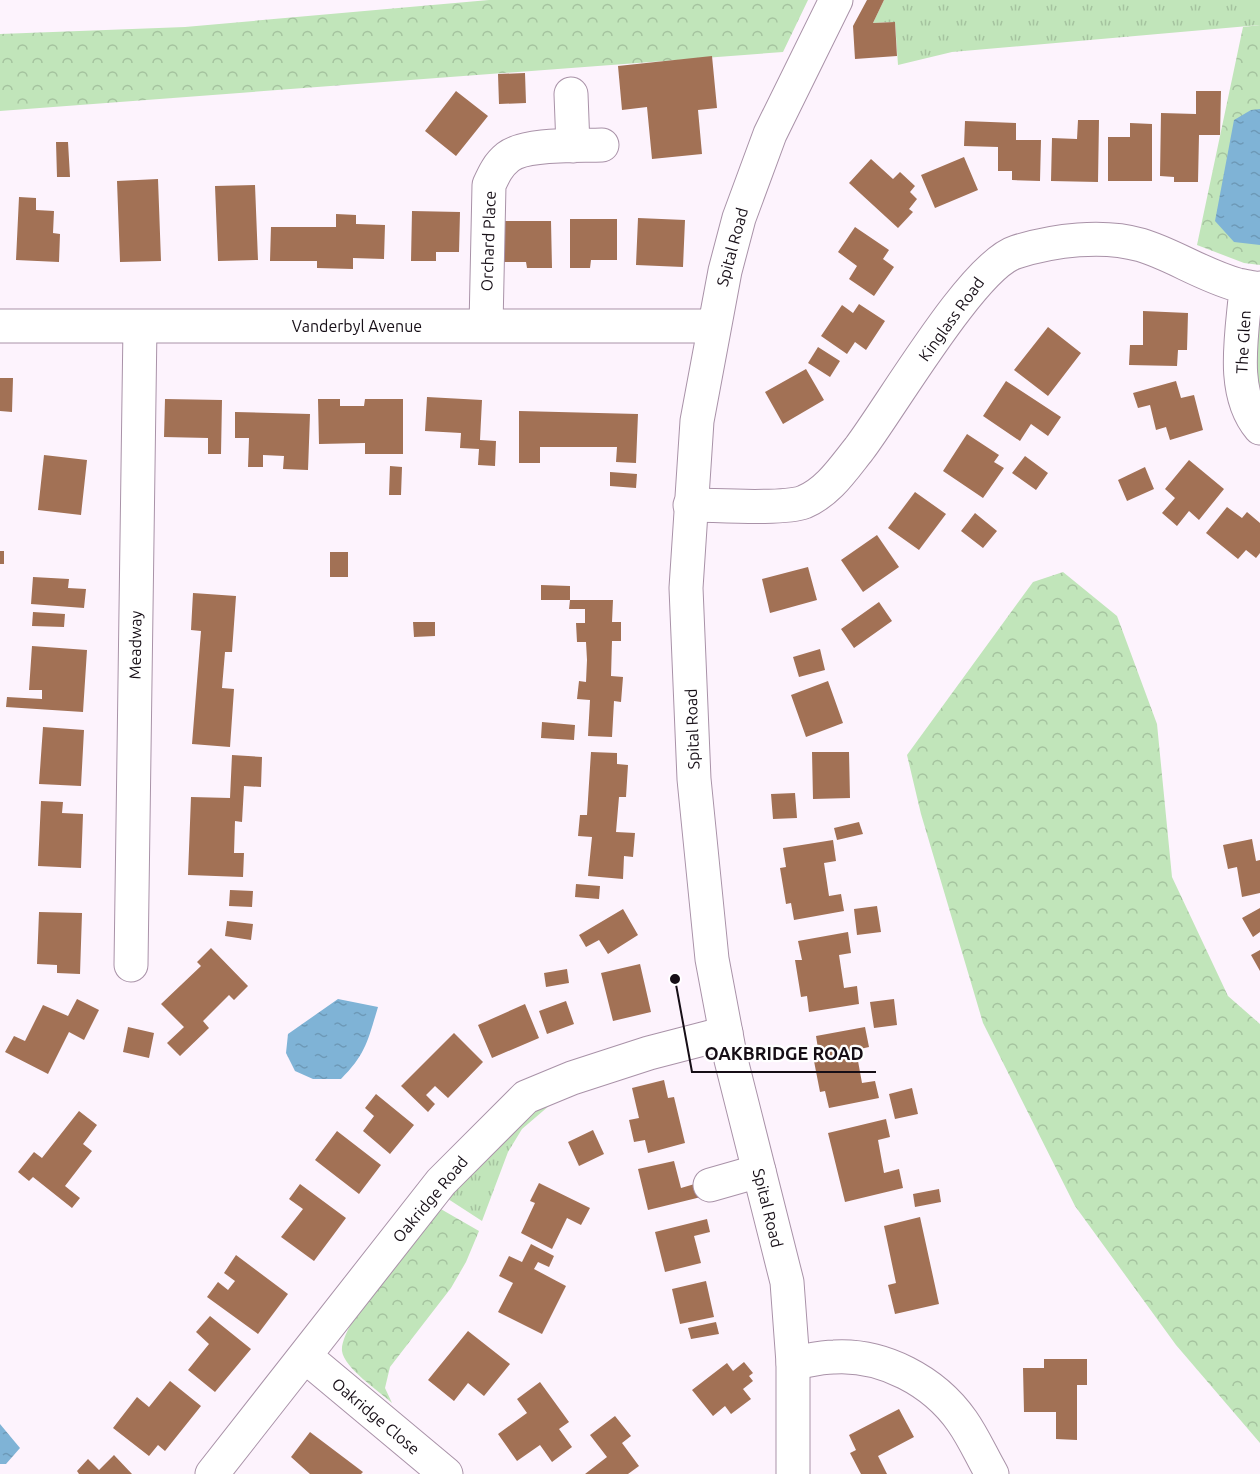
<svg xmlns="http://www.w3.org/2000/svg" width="1260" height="1474" font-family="Ubuntu,sans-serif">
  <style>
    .grass { fill: url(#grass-tufts) }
    .forest { fill: url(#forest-crowns) }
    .water { fill: url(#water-ripples) }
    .building { fill: #a27155 }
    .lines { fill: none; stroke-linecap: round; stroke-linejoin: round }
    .minor-casing { stroke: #a992a8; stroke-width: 35 }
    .major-casing { stroke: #a992a8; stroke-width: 35 }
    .minor { stroke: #fff; stroke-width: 33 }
    .major { stroke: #fff; stroke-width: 33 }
    .labels { text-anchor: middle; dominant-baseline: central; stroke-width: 4.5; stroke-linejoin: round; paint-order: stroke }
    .street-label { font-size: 16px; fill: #160e16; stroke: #fff }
    .leader { fill: none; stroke: #160e16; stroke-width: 2 }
    .callout-dot { fill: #160e16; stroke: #fff; stroke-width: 2 }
    .callout-label { font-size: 18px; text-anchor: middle; font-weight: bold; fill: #160e16; stroke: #fff; stroke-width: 4.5; stroke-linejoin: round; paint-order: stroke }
  </style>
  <defs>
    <pattern id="grass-tufts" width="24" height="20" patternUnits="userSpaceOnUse" patternTransform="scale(1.5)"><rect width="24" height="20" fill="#c1e5ba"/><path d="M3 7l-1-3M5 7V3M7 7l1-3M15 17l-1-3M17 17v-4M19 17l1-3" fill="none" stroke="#a5c39f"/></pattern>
    <pattern id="forest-crowns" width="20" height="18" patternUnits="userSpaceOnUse" patternTransform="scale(1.5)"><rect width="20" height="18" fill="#c1e5ba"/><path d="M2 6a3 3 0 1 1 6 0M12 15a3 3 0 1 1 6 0" fill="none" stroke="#a5c39f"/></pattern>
    <pattern id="water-ripples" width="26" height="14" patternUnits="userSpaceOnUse" patternTransform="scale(1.5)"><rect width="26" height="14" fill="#7fb3d6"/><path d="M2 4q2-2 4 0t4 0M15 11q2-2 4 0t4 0" fill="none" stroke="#6d99b7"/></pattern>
  </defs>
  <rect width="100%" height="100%" fill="#fdf3fd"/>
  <!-- grass -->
  <path class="grass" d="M884,0H1260V25L952,52L898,65L895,22L873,23Z
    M557,1099L522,1129L508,1152L482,1221L445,1197L523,1116Z"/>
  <!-- forest -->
  <path class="forest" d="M489,0H808L783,52L0,111V34L185,27Z
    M1260,25V265L1244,263L1197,245L1243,27Z
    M1260,311V403L1255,359Z
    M1063,572L1117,616L1157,724L1172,877L1228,996L1260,1024V1443L1176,1345L1075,1206L983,1023L921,814L907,755L1033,582Z
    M439,1208L479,1231L466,1262L451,1288L390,1367L385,1388L392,1403C379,1391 344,1368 342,1351C339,1323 420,1233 439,1208Z"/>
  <!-- water -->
  <path class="water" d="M1260,109V245L1234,242L1215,221L1234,120L1251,110Z
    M338,999L378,1007C368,1040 366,1054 341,1079H313L295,1071L286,1053L288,1034Z
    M0,1424L20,1448L6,1464H0Z"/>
  <!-- building -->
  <path class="building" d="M867,0H884L873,23L895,22L897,56L855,59L853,26Z
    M712,56L717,108L698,110L702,154L652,159L647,107L622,110L618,66Z
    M525,73L526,103L499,104L498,74Z
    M456,91L488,116L456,156L425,131Z
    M1196,91H1221L1220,135H1199L1198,182H1174V177L1160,176L1161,113L1196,114Z
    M1078,120H1099L1098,182L1051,181L1052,138L1077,139Z
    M965,121L1016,123V140H1041L1040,181L1012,180V171H998V147L964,146Z
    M1130,123L1152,124V181H1108V137H1130Z
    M56,142H68L70,177H57Z
    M964,157L978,190L935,208L921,175Z
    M871,159L893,179L900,172L915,186L910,192L917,199L909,209L913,212L898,228L849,183Z
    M158,179L161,261L120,262L117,181Z
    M255,185L258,260L218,261L215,186Z
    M19,197L36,198V210L54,211L53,233L60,234L59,262L16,260Z
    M412,211L460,212L459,252H436V261H411Z
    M336,214L356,215V224L385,225L384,259L353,258V269L317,268V261H270L271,227H336Z
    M638,218L685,220L683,267L636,265Z
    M570,219H617V260H591L590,268H570Z
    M502,221H551L552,268H527L526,262H502Z
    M855,227L889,250L883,259L894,267L874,296L849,279L857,266L838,252Z
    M859,304L885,321L866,350L855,342L847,354L821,336L842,305L853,313Z
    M1143,311L1188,313L1187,350H1178L1177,366L1129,365L1130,345H1143Z
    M1048,327L1081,353L1048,396L1014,370Z
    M818,347L840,361L830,377L808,363Z
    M806,369L824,400L783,424L765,392Z
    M0,378H13L12,412L0,411Z
    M1006,381L1061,417L1048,436L1031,424L1020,441L983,416Z
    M1176,381L1181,398L1194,395L1203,430L1170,440L1166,427L1156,430L1150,405L1138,408L1133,393Z
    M427,397L482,400L480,440L496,441L495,466L478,465L479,449L460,448L461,433L425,431Z
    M165,399L222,400L221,454H208V438L164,437Z
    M318,399H340V406H364L365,399H403V454H365V443L319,444Z
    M519,411L638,414L636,463L616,462L617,447H540V463H519Z
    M235,412L310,414L308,470L283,469L284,456L263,455V467H248L249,438H235Z
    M967,434L999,455L994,462L1004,468L983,498L943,471Z
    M44,455L87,460L81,515L38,510Z
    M1025,456L1048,473L1036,490L1012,473Z
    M1189,460L1224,489L1199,520L1189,511L1177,526L1162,513L1175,498L1165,489Z
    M390,466L402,467L401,495H389Z
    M1145,467L1154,489L1127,501L1118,480Z
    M610,472L637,474L636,488L610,486Z
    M915,492L946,514L919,550L888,528Z
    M1227,507L1242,518L1247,512L1260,523V553L1256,558L1246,550L1238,559L1206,533Z
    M975,513L997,531L983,548L961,531Z
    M877,535L899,567L863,592L841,560Z
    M0,551H4V564H0Z
    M330,552H348V577H330Z
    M808,567L817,600L770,613L762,579Z
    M33,577L69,579L68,588L86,589L84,608L31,604Z
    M541,585L570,586V600H613L612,622H621V641H612L611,676L623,677L621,702L614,701L612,737L588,736L590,700L577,699L579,681L586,682L587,660L586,642H577L576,623H585V609H569L570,600H541Z
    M193,593L236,596L232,652H225L222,688L234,689L230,747L192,744L201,631L191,630Z
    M879,602L892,621L854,648L841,629Z
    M33,612L65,614L64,627L32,626Z
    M413,622H435V636L414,637Z
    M32,646L87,650L83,712L6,707L7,697L42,699V690H29Z
    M820,649L825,670L799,677L793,657Z
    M828,681L843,723L806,737L791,695Z
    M542,722L575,725L574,740L541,738Z
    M43,727L84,730L81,786L39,784Z
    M591,752L617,753V764L628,765L626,797H619L616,832L635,833L633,857L624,856L623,879L588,876L592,837L578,836L580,815H587Z
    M812,752H849L850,798L813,799Z
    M232,755L262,757L261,787L244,786L242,822L235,821L234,853H244L243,877L188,875L191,797L230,798Z
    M795,793L797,818L773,819L771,794Z
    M41,801L63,802L62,813L83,814L81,868L38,866Z
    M859,822L863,834L837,840L834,828Z
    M1252,839L1256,861L1260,860V893L1242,897L1237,867L1228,869L1223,845Z
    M833,840L836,861L824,863L829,896L841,894L844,911L794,920L791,903L786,904L780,868L786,867L783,848Z
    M576,884L600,886L599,899L575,897Z
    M230,890L253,891L252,907L229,906Z
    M877,906L881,932L857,935L854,909Z
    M1260,908V932L1253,937L1242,918Z
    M623,909L638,935L608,954L599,940L586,947L579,935Z
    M39,912L82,913L80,974L57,973V965L37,964Z
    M227,921L253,924L251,940L225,936Z
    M848,932L851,953L839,955L844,988L857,986L859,1004L809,1012L807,996L801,997L795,960H802L798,941Z
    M211,948L248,986L234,1000L229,995L203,1021L209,1028L180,1056L167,1043L184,1027L161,1004L201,966L197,962Z
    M1260,950V971L1251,955Z
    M640,964L651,1012L613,1021L601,973Z
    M567,969L569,983L546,987L544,973Z
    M77,999L99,1010L84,1040L69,1032L48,1074L5,1052L14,1036L25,1041L43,1005L68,1016Z
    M894,999L897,1025L874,1028L870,1002Z
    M566,1001L574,1024L547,1034L539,1011Z
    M525,1004L539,1038L492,1058L478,1025Z
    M128,1027L154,1033L149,1058L123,1052Z
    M865,1027L869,1047L856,1050L862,1083L875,1081L879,1098L829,1108L825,1091L820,1092L813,1056L819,1055L816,1036Z
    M454,1033L483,1062L448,1098L435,1086L426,1095L435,1104L428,1112L401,1086Z
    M664,1080L668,1098L674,1097L685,1143L648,1153L645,1140L634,1142L629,1120L639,1118L632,1088Z
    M912,1088L918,1114L895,1119L889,1094Z
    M376,1094L414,1125L390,1154L363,1131L374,1116L365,1108Z
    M79,1111L97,1125L83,1144L92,1151L65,1186L80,1198L72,1208L33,1177L29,1181L18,1172L34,1152L42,1158Z
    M886,1119L890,1137L878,1140L884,1173L899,1169L903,1188L845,1202L828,1133Z
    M593,1130L604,1154L579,1166L568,1142Z
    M337,1131L381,1165L359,1194L315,1160Z
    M674,1161L681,1188L698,1183L701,1197L648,1210L638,1169Z
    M539,1183L590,1208L581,1225L567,1218L552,1249L521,1233L535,1203L530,1201Z
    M300,1184L346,1218L314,1261L281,1237L303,1209L289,1199Z
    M939,1189L941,1202L915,1207L913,1194Z
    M920,1217L939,1304L895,1314L888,1285L896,1283L884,1226Z
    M707,1219L710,1232L694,1236L701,1263L665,1272L655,1232Z
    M531,1244L554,1256L549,1267L538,1262L534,1269L566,1286L542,1334L498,1312L513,1283L499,1276L509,1256L522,1262Z
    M236,1255L288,1294L258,1334L207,1297L218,1282L228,1290L235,1281L224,1273Z
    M706,1281L714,1317L680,1324L672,1289Z
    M210,1316L251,1349L215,1392L188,1370L209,1344L196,1332Z
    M716,1322L719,1334L691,1339L688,1328Z
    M468,1331L510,1364L484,1396L468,1383L454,1401L428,1380Z
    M1044,1359H1087V1385H1077V1440L1056,1439V1412H1024L1023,1368H1044Z
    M744,1362L753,1373L749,1376L753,1381L743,1389L751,1399L731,1414L725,1406L713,1416L692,1390L727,1363L733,1371Z
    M170,1381L201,1406L165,1451L158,1445L149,1456L113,1428L137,1397L149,1407Z
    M540,1382L569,1422L559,1429L572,1447L552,1462L540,1445L517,1461L498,1434L527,1413L517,1399Z
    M899,1409L914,1437L878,1456L887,1474H861L850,1453L856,1450L849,1435Z
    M615,1416L631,1436L622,1443L639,1466L628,1474H585L607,1457L590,1435Z
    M310,1432L363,1472L361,1474H310L291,1457Z
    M114,1455L132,1474H79L77,1471L88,1459L99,1470Z"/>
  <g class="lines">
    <!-- minor casing -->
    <g class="minor-casing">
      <path id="minor" d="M571,94L573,146
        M1246,287C1243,331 1229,391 1260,428
        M0,326H713
        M486,326L489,185C494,174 498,165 508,157C526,143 579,146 602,145
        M690,505C715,505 783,510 804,502C828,492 843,469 859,449C891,407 973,265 1016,252C1054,240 1103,234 1141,245C1174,255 1202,275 1238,285C1245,286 1253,289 1260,288
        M131,965L140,326
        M710,1185L759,1171
        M306,1357L446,1474
        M793,1363C806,1361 821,1357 834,1357C883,1354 934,1381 962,1421C974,1438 982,1457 992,1474
        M212,1474L441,1182L526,1097L572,1078L649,1053L726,1033"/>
    </g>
    <!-- major casing -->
    <g class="major-casing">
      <path id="major" d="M793,1474V1363L787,1282L731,1060L712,959L694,779L686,588L697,421L725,271L739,218L770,134L836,0"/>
    </g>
    <!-- minor -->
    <use href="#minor" class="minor"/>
    <!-- major -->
    <use href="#major" class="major"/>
  </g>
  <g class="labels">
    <!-- street labels -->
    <g class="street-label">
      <text transform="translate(488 241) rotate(-88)">Orchard Place</text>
      <text transform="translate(732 247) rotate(-75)">Spital Road</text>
      <text transform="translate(951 319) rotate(-54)">Kinglass Road</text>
      <text x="357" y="326">Vanderbyl Avenue</text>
      <text transform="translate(1243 342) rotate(-87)">The Glen</text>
      <text transform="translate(135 645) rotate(-89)">Meadway</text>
      <text transform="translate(692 729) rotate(-92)">Spital Road</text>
      <text transform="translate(430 1199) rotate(-50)">Oakridge Road</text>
      <text transform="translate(768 1208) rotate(76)">Spital Road</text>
      <text transform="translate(376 1416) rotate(40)">Oakridge Close</text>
    </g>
  </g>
  <!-- callouts -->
  <path class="leader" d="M675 979L692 1072H876"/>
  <circle class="callout-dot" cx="675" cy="979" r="6"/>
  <g class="callout-label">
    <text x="784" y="1060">OAKBRIDGE ROAD</text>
  </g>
</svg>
